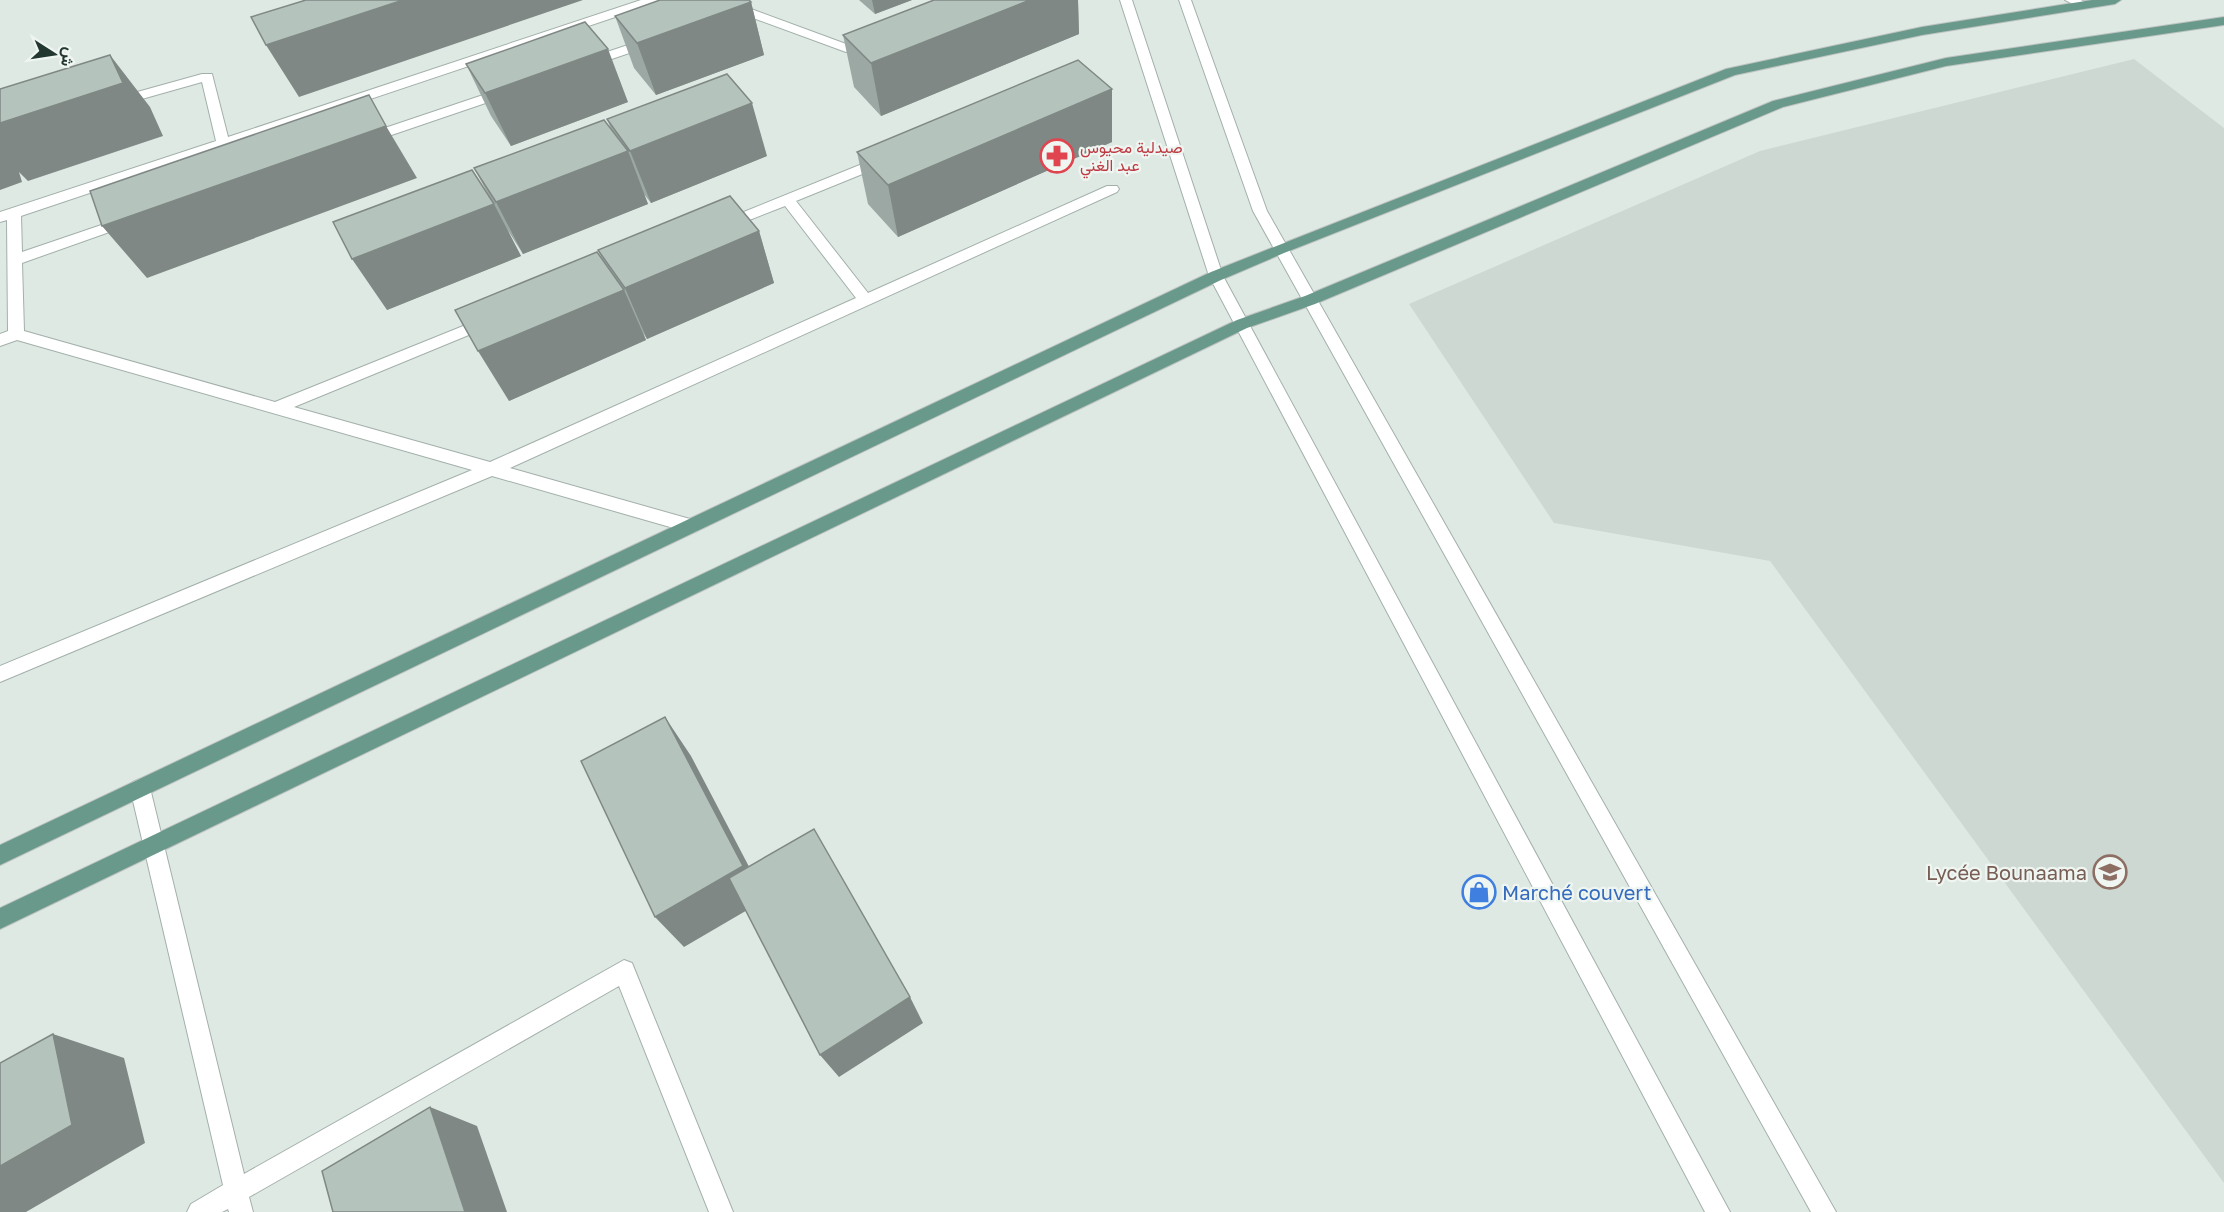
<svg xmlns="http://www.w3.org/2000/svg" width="2224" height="1212" font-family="'Golos Text',Vazirmatn,sans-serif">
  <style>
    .built { fill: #ced8d3 }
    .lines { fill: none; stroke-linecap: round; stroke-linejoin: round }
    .minor-casing { stroke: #a3b0aa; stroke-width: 2 }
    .major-casing { stroke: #bdc3c1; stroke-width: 2 }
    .minor { fill: #fff; fill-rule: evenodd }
    .major { fill: #69998a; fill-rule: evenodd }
    .wall { fill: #9ca8a3 }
    .shaded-wall { fill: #7f8884 }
    .building { fill: #b5c3bd; stroke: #7f8884; stroke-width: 1.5 }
    .labels { text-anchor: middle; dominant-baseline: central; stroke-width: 4.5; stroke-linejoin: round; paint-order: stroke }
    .far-health-label { font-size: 16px; fill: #be3a42; stroke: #eff6f2; text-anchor: start }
    .education-label { font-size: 20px; fill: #785e54; stroke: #eff6f2; text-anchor: end }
    .shop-label { font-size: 20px; fill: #366cbe; stroke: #eff6f2; text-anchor: start }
  </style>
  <rect width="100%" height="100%" fill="#dfe9e4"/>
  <!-- built -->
  <path class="built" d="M2134,59L2224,128V1183L1770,561L1554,523L1409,304L1760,151Z"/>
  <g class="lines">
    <!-- minor casing -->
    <g class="minor-casing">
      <path id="minor" d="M641,0H659L657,3L21,216L22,252L122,218L127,216L134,221L132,224L22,263L24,331L275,402L488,316L493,317L496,321L493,325L294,407L490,462L856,298L785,206L724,230L717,225L719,222L877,158H887L889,161L887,164L796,201L868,293L1107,186H1117L1119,189L1117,192L510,468L697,521L700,526L697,531L691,533L492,476L0,682V666L472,470L17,340L0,346V334L8,331L7,220L0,222V212L216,141L202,82L117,106L112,105L110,102L112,99L202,74H212L228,137Z
        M1120,0H1132L1223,276L1730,1212H1705L1209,276Z
        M1179,0H1191L1267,211L1836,1212H1811L1253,211Z
        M2065,0H2081L2089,5L2083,9Z
        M743,6L846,44L869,35L875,39L846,52L742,14L732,17L726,13Z
        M649,38L655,42L653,45L591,66L587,67L581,63L583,60Z
        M504,88L510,92L509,95L371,142L366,143L359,139L361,136Z
        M140,779L147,782L150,788L244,1174L624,960L632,963L733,1212H709L619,986L249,1197L253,1212H229L228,1209L222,1212H187L191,1204L223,1185L130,788L133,782Z"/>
    </g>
    <!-- major casing -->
    <g class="major-casing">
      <path id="major" d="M2092,0H2121L2115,4L1922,35L1735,75L1284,253L1221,280L0,865V845L1211,272L1274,247L1726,69L1922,27Z
        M2224,17V25L1946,66L1783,107L1315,304L1247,328L0,929V908L1237,320L1305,296L1773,101L1946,58Z"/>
    </g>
    <!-- minor -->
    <use href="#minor" class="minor"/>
    <!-- major -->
    <use href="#major" class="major"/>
  </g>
  <!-- wall -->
  <path class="wall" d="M859,0H912L875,14Z
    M934,0H1078L1079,34L881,116L854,87L843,35Z
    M751,2L764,55L656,95L634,68L615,16Z
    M466,64L628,102L511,146L491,116Z
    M607,119L767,156L651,203L644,194L648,204L523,254L507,229L521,256L387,310L489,196L474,168L611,129Z
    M1112,142L898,237L868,204L857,152Z
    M759,231L774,283L647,339L643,333L646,340L509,401L602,259L598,250Z"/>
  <!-- shaded-wall -->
  <path class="shaded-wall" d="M403,0H583L299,97L266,45Z
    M872,0H912L875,14Z
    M1030,0H1078L1079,34L881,116L871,63Z
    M751,2L764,55L656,95L637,43Z
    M608,49L628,102L511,146L485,93Z
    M110,55L150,107L163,136L28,181L19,172L22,182L0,190V123Z
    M1112,89V142L898,237L888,185Z
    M752,103L767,156L651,203L630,151Z
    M386,126L417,178L147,278L102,226Z
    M628,151L648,204L523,254L496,202Z
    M494,204L521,256L387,310L352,259Z
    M759,231L774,283L647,339L625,288Z
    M624,290L646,340L509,401L478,351Z
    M665,717L691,756L766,899L684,947L655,917Z
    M910,997L923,1023L839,1077L820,1055Z
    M53,1034L124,1058L145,1143L26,1212H0V1166Z
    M430,1107L477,1126L507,1212H465Z"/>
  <!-- building -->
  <path class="building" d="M306,0H403L266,45L251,17Z
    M660,0H749L751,2L637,43L615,16Z
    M934,0H1030L871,63L843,35Z
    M585,22L608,49L485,93L466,64Z
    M110,55L123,83L0,123V89Z
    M1078,60L1112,89L888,185L857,152Z
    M727,74L752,103L630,151L607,119Z
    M369,95L386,126L102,226L90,191Z
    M604,120L628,151L496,202L474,168Z
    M472,170L494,204L352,259L333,222Z
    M730,196L759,231L625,288L598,250Z
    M597,252L624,290L478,351L455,310Z
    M665,717L743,866L655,917L581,761Z
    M814,829L910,997L820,1055L729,878Z
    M53,1034L72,1125L0,1166V1063Z
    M430,1107L465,1212H333L322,1171Z"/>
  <!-- icons -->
  <defs>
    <g id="pharmacy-ring" transform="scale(1.725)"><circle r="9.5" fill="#eff6f2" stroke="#e0444e" stroke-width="1.5"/><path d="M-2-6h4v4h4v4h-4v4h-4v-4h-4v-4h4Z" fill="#e0444e"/></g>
    <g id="school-ring" transform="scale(1.725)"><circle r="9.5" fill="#eff6f2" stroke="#8d6e63" stroke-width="1.5"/><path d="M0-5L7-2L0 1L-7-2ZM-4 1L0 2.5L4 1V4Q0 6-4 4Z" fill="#8d6e63"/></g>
    <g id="shop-ring" transform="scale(1.725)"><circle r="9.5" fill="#eff6f2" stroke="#3f7fe0" stroke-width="1.5"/><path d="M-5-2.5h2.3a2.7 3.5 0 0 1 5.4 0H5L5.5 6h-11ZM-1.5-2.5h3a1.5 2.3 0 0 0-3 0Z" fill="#3f7fe0"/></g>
  </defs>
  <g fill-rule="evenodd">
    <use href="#pharmacy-ring" x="1057" y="156"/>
    <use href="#school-ring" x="2110" y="872"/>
    <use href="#shop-ring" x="1479" y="892"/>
  </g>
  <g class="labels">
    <!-- far-health labels -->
    <g class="far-health-label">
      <text x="1080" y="147">صيدلية محيوس<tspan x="1080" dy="18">عبد الغني</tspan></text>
    </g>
    <!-- education labels -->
    <g class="education-label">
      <text x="2087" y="872">Lycée Bounaama</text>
    </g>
    <!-- shop labels -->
    <g class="shop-label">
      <text x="1502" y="892">Marché couvert</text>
    </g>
  </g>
  <!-- north arrow -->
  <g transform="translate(54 54) rotate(102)" stroke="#eff6f2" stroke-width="4.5" paint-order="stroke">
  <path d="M0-4.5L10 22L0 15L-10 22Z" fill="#223730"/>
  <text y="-9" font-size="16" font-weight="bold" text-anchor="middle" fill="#223730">ش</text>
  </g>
</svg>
